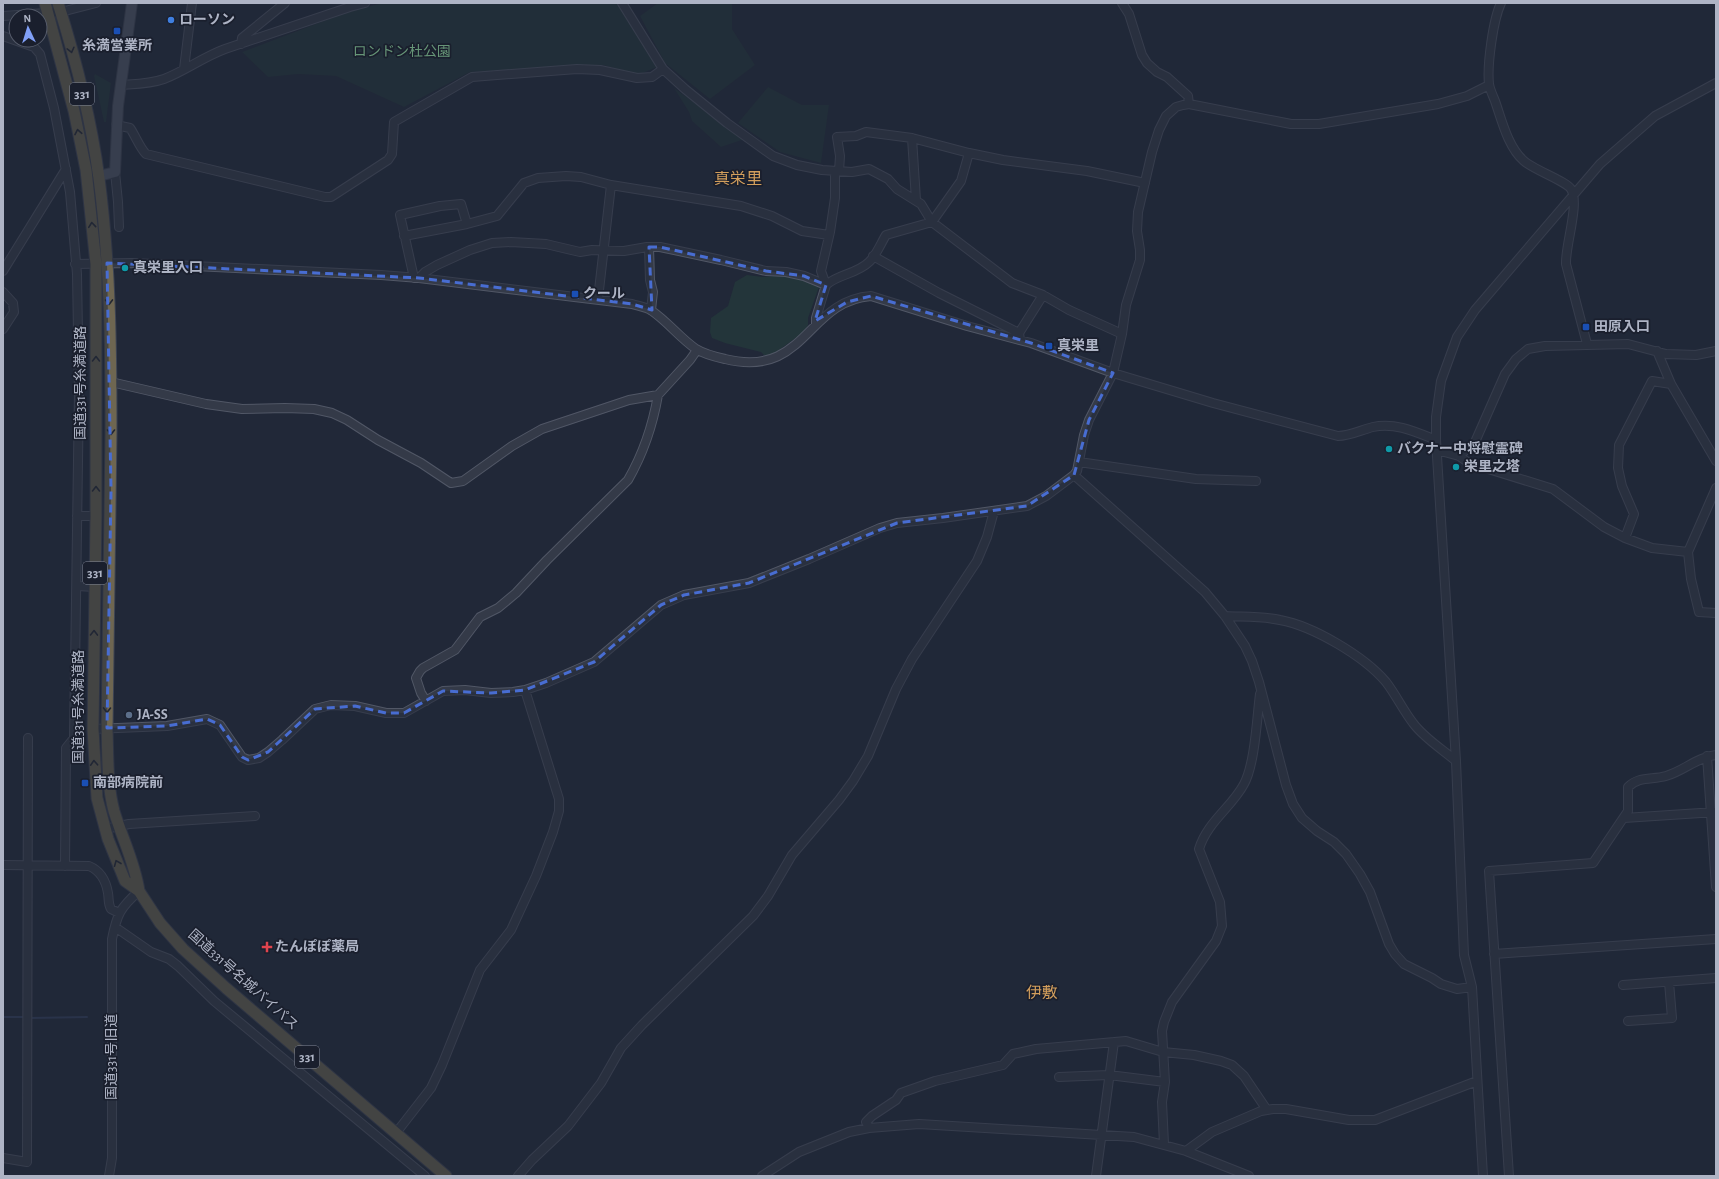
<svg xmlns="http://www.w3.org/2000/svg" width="1719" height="1179" font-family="'Alegreya Sans','Noto Sans JP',sans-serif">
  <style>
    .green { fill: #23353a }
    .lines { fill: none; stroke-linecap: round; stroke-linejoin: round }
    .stream { stroke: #34415f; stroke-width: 2 }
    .minor-casing { stroke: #515766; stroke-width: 10 }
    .major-casing { stroke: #3d4352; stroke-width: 12 }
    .highway-casing { stroke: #3e4453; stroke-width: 13 }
    .minor { stroke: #343a48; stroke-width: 8 }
    .major { stroke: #525968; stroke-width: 10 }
    .highway { stroke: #6e6651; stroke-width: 11 }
    .oneway { stroke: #222631 }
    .marked { fill: none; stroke: #486dd2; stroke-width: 3; stroke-dasharray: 8 5; stroke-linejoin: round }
    .shop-dot { fill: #3f7fe0; stroke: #1a1f2d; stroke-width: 1.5 }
    .transit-dot { fill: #1a4fb4; stroke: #1a1f2d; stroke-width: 1.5 }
    .culture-dot { fill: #0f9aa8; stroke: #1a1f2d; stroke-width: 1.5 }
    .service-dot { fill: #5c6f8a; stroke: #1a1f2d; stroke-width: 1.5 }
    .health-dot { fill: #e0444e; stroke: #1a1f2d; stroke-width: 1.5 }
    .labels { text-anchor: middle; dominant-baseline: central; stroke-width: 3.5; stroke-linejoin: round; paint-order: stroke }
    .shield { fill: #1a1f2d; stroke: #828797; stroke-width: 1 }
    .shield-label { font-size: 13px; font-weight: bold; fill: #aeb4c5 }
    .poi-label { font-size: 14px; font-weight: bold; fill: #aeb4c5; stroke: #1a1f2d; text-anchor: start }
    .park-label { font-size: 14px; fill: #669577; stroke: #1a1f2d }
    .street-label { font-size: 14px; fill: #aeb4c5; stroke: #1a1f2d }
    .quarter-label { font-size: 16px; fill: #d29e5c; stroke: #1a1f2d }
  </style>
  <rect width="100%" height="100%" fill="#212838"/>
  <!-- green -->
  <path class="green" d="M383,3H619L657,67L638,75L603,65L470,72L404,107L336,76L298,74L268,77L242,52L350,11Z
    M658,3H732V29L755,65L710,99L665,63L640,16Z
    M95,74L111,83L106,122H104L94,76Z
    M768,87L802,105H829L821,163L780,152L738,123Z
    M674,88L745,139L721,147L692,121L689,112Z
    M747,275L763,277L786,275L816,284L819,287L808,318V325L804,332L772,355H764L761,352L725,343L712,338L710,332L711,318L728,306L735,282Z"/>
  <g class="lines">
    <!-- stream -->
    <path class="stream" d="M3,1017H26
      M30,1018L87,1017"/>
    <!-- minor casing -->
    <g class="minor-casing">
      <path id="minor" d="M622,3L663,69L685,89L727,123L773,156L797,165L822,170L852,172L869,169L888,179L897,189L921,204L932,222L1012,283L1043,295L1069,310L1122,334
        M1122,3L1129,14L1142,55L1147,63L1157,72L1167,77L1188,96L1189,104
        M1501,3C1493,20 1487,65 1489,84C1490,90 1493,96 1495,101C1502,121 1508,147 1524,161C1534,170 1566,181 1571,189C1580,203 1565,246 1566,264L1587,344
        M3,16L61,12L96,3
        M3,36L34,47L40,54L54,108L70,192L77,274L79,392L74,738L66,748L65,866
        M241,44L242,38L285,3
        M184,69L192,3
        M121,85C135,84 150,84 164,79C185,71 203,57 225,49L350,7L365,3
        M116,125L130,128C135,135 140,148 146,154L325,197H331L388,160L392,154L394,122L472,77L577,69L600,70L637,78L652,77L663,69
        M912,138L916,200
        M839,171L840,156L837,137L856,136L866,132L912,138L969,153L1003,160L1087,171L1145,183
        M115,172L118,202L119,227
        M404,236L467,224L497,216L524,183L538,178L566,176L581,177L611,185L741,206L772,216L802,231L829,235
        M649,247L650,280L653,292L651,310
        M873,256L939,293L1019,333L1020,340
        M75,264L132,263L381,275L419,278L632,304C638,306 647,307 652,311C668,322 680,338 696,349C704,354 716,357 725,359C806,379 806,301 871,296L967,326L1031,343L1113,373L1213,403L1338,436C1350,436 1361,430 1373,427C1395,422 1416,432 1436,440
        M3,271L66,169
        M414,278L400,215L440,206L461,204L467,224
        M419,278L425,272L437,265L470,250L492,243L511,242L546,244L580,252L592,250L624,251L647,247H660L721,260L766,271L786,272L804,276L826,285
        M826,285C838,274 857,274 869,262C876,256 881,243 886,235L932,222L961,181L969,153
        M3,292L13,303L14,312L3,329
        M598,299L611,185
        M816,325V318L826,285L821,271L830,232L835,198V171
        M1019,333L1043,295
        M1657,351L1671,384L1716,461
        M111,382L206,404L242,409L285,408L314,409L332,413L347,420L378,440L421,463L451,483L463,481L512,446L542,429L629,400L658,395L690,360L697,350
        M1437,450L1459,456L1469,463L1553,489L1604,527L1625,538L1652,548L1688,552
        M1459,456L1475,442L1505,374L1516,359L1528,349L1545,346L1628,344L1666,354L1696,355L1716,351
        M1079,462L1196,479L1256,481
        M1074,475L1205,592L1225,616L1245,646L1252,661L1259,682L1286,785L1293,804L1302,818L1317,831L1334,842L1346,854L1360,874L1370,892L1389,944L1395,954L1404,964L1432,978L1441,984L1457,989L1472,987
        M1716,488L1688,552L1691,579L1699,612L1716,613
        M77,516H96
        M1625,538L1634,514L1622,486L1618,468L1619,445L1652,381L1671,384
        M77,586L95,587
        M1225,616C1243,617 1262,616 1280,620C1313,626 1364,656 1386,682C1396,695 1403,710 1413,723C1424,738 1442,749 1456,761
        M426,701L421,693L416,678L420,671L423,668L455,650L480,617L498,608L516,593L547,560L628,480C643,454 653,424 658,395
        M93,729L167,726L207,719L220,725L242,757L248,760L259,758L268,752L282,740L315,709L331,705L355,706L386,713H404L443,691L465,690L491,693L513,692L525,690L546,683L594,662L661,605L684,595L749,583L809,559L880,528L897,523L943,518L1027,506L1046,496L1074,475L1077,471L1084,435L1089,420L1113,373L1122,334L1126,305L1140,260V250L1137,231L1138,212L1152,152L1159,130L1166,116L1176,107L1183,105L1189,104L1291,124H1319L1438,104L1467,96L1489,85
        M1707,756L1716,887
        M1624,818L1716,812
        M105,829L129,824L255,816
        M3,865L89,866C101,871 106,881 108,893C109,899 108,904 111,909L119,913
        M115,927L151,952L169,959L178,966L214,1001L425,1176
        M1494,954L1716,939
        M1623,985L1716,978
        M1628,1021L1672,1018L1669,982
        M1059,1077L1109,1075L1165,1082
        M869,1128L866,1122L872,1116L896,1100L901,1093L935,1081L1003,1065L1013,1054L1036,1049L1126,1041L1163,1052L1194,1055L1221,1061L1232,1065L1244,1076L1267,1110
        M396,1133L431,1088L442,1065L480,970L511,930L536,876L553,832L559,811V799L525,690
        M1164,1144L1162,1102L1165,1082L1162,1031L1164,1022L1172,1002L1216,941L1222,926L1220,902L1199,849C1207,822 1232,807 1244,784C1255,764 1257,717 1260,694
        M1186,1151L1212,1132L1261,1111L1273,1109H1286L1349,1120H1375L1477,1081
        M3,1158L27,1162L28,738
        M109,1176L112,1158V939C117,914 120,908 139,891
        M518,1176L532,1160L568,1126L601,1083L621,1048L642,1025L753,916L768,896L792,855L839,800L853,781L868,756L896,689L912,659L977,561L987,537L994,511
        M762,1176L799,1152L849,1132L869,1128L919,1124L1134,1137L1186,1151L1249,1176
        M1096,1176L1114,1042
        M1483,1176L1472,987L1464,955L1456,761L1436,440V417L1441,381L1457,337L1475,310L1600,164L1655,116L1716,83
        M1509,1176L1489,871L1593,863L1628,811V787C1639,776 1652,780 1666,776C1684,771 1697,757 1716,755"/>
    </g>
    <!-- major casing -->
    <g class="major-casing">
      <path id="major" d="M99,176L115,172L118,106L132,3"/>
    </g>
    <!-- highway casing -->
    <g class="highway-casing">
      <path id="highway" d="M45,3L74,111L86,170L96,264V516L93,729L97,798L108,839L125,881L139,891L160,923L183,949L226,988L446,1176
        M58,3C76,60 91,119 99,178C110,262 111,347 111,431C110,530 108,629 107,728C108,756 107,785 114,811C122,838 135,863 139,891"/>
    </g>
    <!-- minor -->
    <use href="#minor" class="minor"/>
    <!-- major -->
    <use href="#major" class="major"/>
    <!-- highway -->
    <use href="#highway" class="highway"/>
  </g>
  <!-- one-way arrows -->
  <defs><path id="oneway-chevron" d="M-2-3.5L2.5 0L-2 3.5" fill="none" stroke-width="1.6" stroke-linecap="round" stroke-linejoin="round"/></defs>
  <g class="oneway">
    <use href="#oneway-chevron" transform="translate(71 50) rotate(76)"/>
    <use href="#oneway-chevron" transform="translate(78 132) rotate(-101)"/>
    <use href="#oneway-chevron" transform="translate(92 225) rotate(-96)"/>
    <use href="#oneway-chevron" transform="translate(109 302) rotate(89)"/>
    <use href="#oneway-chevron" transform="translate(96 359) rotate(-90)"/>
    <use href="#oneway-chevron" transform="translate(111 432) rotate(90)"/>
    <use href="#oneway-chevron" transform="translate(96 489) rotate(-90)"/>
    <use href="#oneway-chevron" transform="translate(94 633) rotate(-89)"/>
    <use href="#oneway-chevron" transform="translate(107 710) rotate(91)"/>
    <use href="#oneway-chevron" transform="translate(94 763) rotate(-93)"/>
    <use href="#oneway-chevron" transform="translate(117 863) rotate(-112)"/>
  </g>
  <!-- marked area -->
  <path d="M0 0H1719V1179H0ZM649,247H660L766,271L804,276L826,285L815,321L847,302L871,296L1031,343L1113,373L1089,420L1074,475L1027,506L897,523L749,583L684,595L661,605L594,662L525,690L491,693L443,691L404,713H386L355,706L315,709L268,752L248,760L242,757L220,725L207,719L167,726L107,728L111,491L107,263L419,278L632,304L652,310Z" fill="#212838" fill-opacity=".55" fill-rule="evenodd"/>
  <path class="marked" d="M649,247H660L766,271L804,276L826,285L815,321L847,302L871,296L1031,343L1113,373L1089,420L1074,475L1027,506L897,523L749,583L684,595L661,605L594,662L525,690L491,693L443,691L404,713H386L355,706L315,709L268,752L248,760L242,757L220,725L207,719L167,726L107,728L111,491L107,263L419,278L632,304L652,310Z"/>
  <!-- markers -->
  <circle class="shop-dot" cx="171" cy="20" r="4"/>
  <g class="transit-dot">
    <rect x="113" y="27" width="8" height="8" rx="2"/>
    <rect x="571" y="290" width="8" height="8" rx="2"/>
    <rect x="1582" y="323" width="8" height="8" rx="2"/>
    <rect x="1045" y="342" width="8" height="8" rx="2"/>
    <rect x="81" y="779" width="8" height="8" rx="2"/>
  </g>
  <g class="culture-dot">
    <circle cx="125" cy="268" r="4"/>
    <circle cx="1389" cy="449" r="4"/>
    <circle cx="1456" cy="467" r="4"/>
  </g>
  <circle class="service-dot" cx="129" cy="715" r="4"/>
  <path class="health-dot" d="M265 941h4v4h4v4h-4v4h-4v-4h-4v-4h4z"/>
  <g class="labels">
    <!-- shield labels -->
    <g class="shield">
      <rect x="70" y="83" width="24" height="22" rx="3"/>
      <rect x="83" y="562" width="24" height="22" rx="3"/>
      <rect x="295" y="1046" width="24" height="22" rx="3"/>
    </g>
    <g class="shield-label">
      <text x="82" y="94">331</text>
      <text x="95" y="573">331</text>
      <text x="307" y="1057">331</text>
    </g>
    <!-- poi labels -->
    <g class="poi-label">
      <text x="179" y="20">ローソン</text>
      <text x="117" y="46" text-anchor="middle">糸満営業所</text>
      <text x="133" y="268">真栄里入口</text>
      <text x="583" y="294">クール</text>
      <text x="1594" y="327">田原入口</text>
      <text x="1057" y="346">真栄里</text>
      <text x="1397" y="449">バクナー中将慰霊碑</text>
      <text x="1464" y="467">栄里之塔</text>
      <text x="137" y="715">JA-SS</text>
      <text x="93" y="783">南部病院前</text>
      <text x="275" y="947">たんぽぽ薬局</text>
    </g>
    <!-- park labels -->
    <g class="park-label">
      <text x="402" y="52">ロンドン杜公園</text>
    </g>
    <!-- street labels -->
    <g class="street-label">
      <text transform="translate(81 383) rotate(-90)">国道331号糸満道路</text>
      <text transform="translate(79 707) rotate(-90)">国道331号糸満道路</text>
      <text transform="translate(243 980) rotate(42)">国道331号名城バイパス</text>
      <text transform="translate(112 1057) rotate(-90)">国道331号旧道</text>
    </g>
    <!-- quarter labels -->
    <g class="quarter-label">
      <text x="738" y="179">真栄里</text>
      <text x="1042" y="993">伊敷</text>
    </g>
  </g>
  <!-- border -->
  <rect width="1719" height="1179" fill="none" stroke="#aeb4c5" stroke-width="8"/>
  <!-- north arrow -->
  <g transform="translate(28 28) rotate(356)"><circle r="19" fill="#1a1f2d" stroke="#555b6a"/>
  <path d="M0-3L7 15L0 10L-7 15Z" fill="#81a0f7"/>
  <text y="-6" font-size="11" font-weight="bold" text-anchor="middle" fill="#aeb4c5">N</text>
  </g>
</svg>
